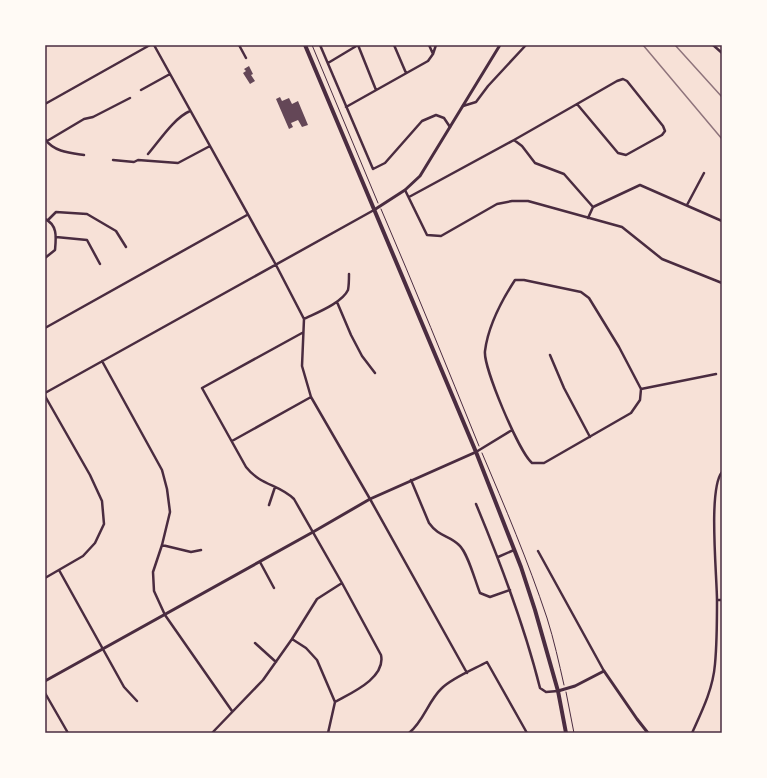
<svg xmlns="http://www.w3.org/2000/svg" width="767" height="778" font-family="Cabin,sans-serif">
  <style>
    .building { fill: #644757 }
    .lines { fill: none; stroke-linecap: round; stroke-linejoin: round }
    .path { stroke: #4a2c40; stroke-width: 1 }
    .minor { stroke: #4a2c40; stroke-width: 2.5 }
    .tertiary { stroke: #4a2c40; stroke-width: 3 }
    .primary { stroke: #4a2c40; stroke-width: 4 }
    .rail { stroke: #8f747c; stroke-width: 1.5 }
    .neatline { fill: none; stroke: #4a2c40; stroke-width: 1.5 }
  </style>
  <rect width="100%" height="100%" fill="#f7e1d7"/>
  <!-- building -->
  <path class="building" d="M249,66L253,74L251,75L255,81L250,84L243,73L246,71L244,69Z
    M280,97L282,101L289,98L292,104L298,101L308,125L302,127L298,120L291,123L293,127L289,129L276,99Z"/>
  <g class="lines">
    <!-- path -->
    <path class="path" d="M312,45L378,203
      M381,209C415,288 447,367 479,446
      M482,453C505,507 528,561 547,618C554,640 559,663 564,685
      M566,692L574,733"/>
    <!-- minor -->
    <path class="minor" d="M154,45L276,265L304,319L302,366L311,397L370,499L467,673
      M239,45L246,58
      M320,45L373,169L385,163L422,121L436,115L444,118L450,127
      M394,45L406,73
      M429,45L433,54
      M713,45L722,53
      M328,63L358,45L376,90
      M623,79L627,81L663,126L665,131L662,135L626,155L618,153L577,104L617,81Z
      M141,90L170,74
      M45,104L150,45
      M463,106L476,102L488,86L526,45
      M346,107L428,61L433,54L436,45
      M45,139C54,152 70,153 84,155
      M514,140L522,146L535,163L564,174L593,207
      M47,141L84,119L93,117L130,98
      M148,154C160,140 174,118 190,111
      M113,160L134,162L138,160L178,163L210,146
      M405,190L427,235L441,236L497,204L512,201H528L622,227L662,259L722,283
      M409,197L514,140L577,104
      M687,205L704,173
      M588,218L593,207L640,185L722,221
      M45,219C58,225 56,238 55,250L45,258
      M48,220L56,212L87,214L116,231L126,247
      M56,237L87,240L100,264
      M515,280H524L581,292L589,298L619,347L641,389L640,400L631,413L544,463H532C519,452 483,367 485,351C488,327 502,300 515,280Z
      M337,302L351,335L362,356L375,373
      M304,319C316,313 342,303 348,290C349,285 349,279 349,274
      M45,328L247,215
      M302,333L202,388L246,467C261,486 279,484 294,499L342,583L381,655C386,678 351,693 335,702
      M550,355L564,388L590,437
      M102,361L162,470L167,489L170,512L162,545L153,572L154,591L165,615L232,711
      M641,389L716,374
      M45,393L374,210
      M45,396L90,475L102,501L104,524L95,543L83,556L45,578
      M232,441L311,397
      M476,452L512,430
      M411,480L429,523C439,537 449,535 459,545C468,553 475,581 480,593L490,597L510,590
      M476,504C501,564 524,624 540,688L546,692L558,691
      M269,505L275,487
      M162,545L191,552L201,550
      M538,551L604,671
      M498,557L514,550
      M260,562L274,588
      M59,570L124,687L137,701
      M717,600H722
      M292,639L306,648L317,660L335,702L328,733
      M255,643L276,662
      M45,693L68,733
      M212,733L263,680L292,639L317,599L342,583
      M409,733C424,721 428,701 442,688C452,678 474,669 487,662L527,733
      M692,733C702,711 713,689 715,664C717,643 717,622 717,601C717,575 708,489 722,472"/>
    <!-- tertiary -->
    <path class="tertiary" d="M374,210L405,190L420,176L500,45
      M45,681L313,532L370,499L476,452
      M558,691L575,686L604,671L637,719L648,733"/>
    <!-- primary -->
    <path class="primary" d="M305,45L476,452L521,567L535,610L558,691L566,733"/>
    <!-- rail -->
    <path class="rail" d="M643,45L722,139
      M675,45L722,97"/>
  </g>
  <!-- border -->
  <rect width="767" height="778" fill="none" stroke="#fffaf5" stroke-width="92"/>
  <rect x="46" y="46" width="675" height="686" class="neatline"/>
</svg>
